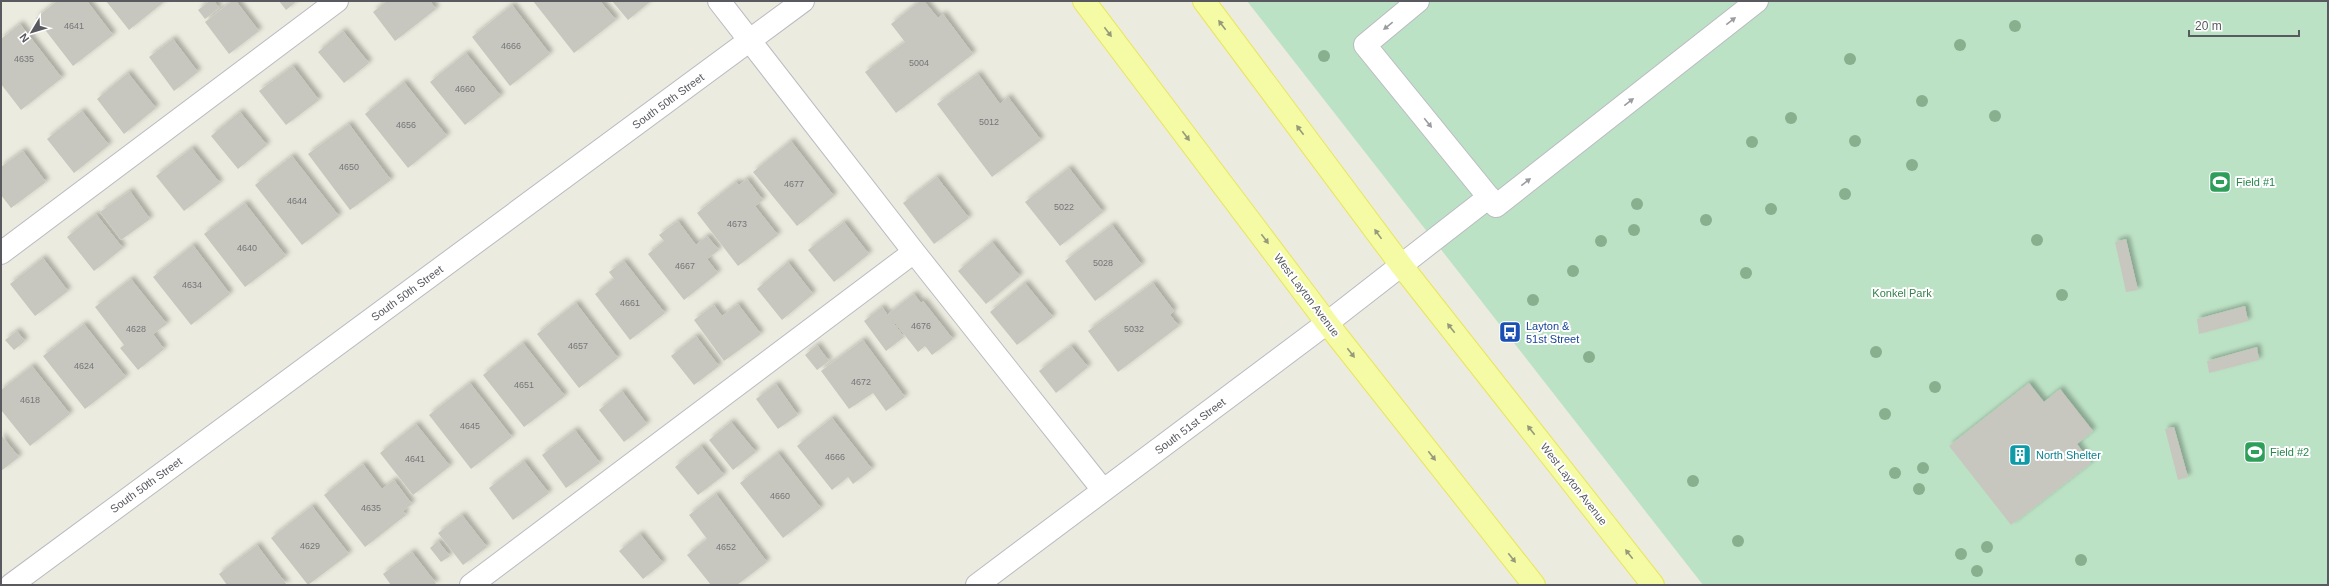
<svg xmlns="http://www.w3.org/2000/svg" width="2329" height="586" font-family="Helvetica,sans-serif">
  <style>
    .green { fill: #bce2c5 }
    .building { fill: #c8c7bf; filter: url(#shadow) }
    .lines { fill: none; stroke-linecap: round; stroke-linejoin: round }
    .minor-casing { stroke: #babbc1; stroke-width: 24 }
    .major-casing { stroke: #eae559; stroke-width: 24 }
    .minor { stroke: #fff; stroke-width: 22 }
    .major { stroke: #f4fba4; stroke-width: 22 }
    .tree { fill: #88b08e }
    .oneway { fill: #9b9ca0 }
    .oneway2 { fill: #969a7b }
    .labels { text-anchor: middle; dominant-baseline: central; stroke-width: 4; stroke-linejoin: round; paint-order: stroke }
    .number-label { font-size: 9px; fill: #747578 }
    .street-label { font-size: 11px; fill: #585a60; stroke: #fff }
    .leisure-label { font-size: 11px; fill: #27864d; stroke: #fff; text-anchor: start }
    .park-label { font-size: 11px; fill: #37804c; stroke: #fff }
    .transit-label { font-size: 11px; fill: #164399; stroke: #fff; text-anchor: start }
    .culture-label { font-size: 11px; fill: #0d838f; stroke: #fff; text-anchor: start }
  </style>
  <defs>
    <filter id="shadow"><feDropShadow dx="3.5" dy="-3.5" stdDeviation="2" flood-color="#0004"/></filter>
  </defs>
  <rect width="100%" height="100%" fill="#ebebdf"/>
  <!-- green -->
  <path class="green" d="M1247,1H2328V585H1703Z"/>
  <!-- building -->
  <path class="building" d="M57,1H87L113,35L73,66L36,18Z
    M106,1H165L129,30Z
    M210,1H214L219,8L205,19L198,10Z
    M232,1H236L259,31L229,54L205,22Z
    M279,1H297L286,10Z
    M387,1H430L436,9L395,41L373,12Z
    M533,1H600L616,20L574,53Z
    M612,1H651L628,20Z
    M920,1H924L938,18L943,14L973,54L896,113L865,72L905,42L891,24Z
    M512,5L550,54L510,86L472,37Z
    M20,24L62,78L21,110L1,84V39Z
    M343,31L369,63L344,83L318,52Z
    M173,39L198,72L174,91L149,57Z
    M466,53L501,96L465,125L430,82Z
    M293,66L319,100L286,125L259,91Z
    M128,73L156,108L124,134L97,99Z
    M978,74L1000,104L1008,97L1041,140L992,177L937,104Z
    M404,82L447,136L408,168L365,114Z
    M82,111L109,145L74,173L47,139Z
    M240,112L267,145L238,169L211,136Z
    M349,124L391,180L350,210L308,154Z
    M791,141L834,196L797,226L753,172Z
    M192,148L220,183L184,211L156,176Z
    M23,151L46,182L11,208L1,195V167Z
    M292,156L339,216L302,245L255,185Z
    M1069,168L1103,212L1060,246L1025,202Z
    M937,177L969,218L934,244L903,203Z
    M747,179L763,200L755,206L778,235L738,266L697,213L736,182L739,185Z
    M130,191L150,219L121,240L100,212Z
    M245,203L286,256L245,287L204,234Z
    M96,214L123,248L94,271L67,237Z
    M678,221L696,245L707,236L719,250L707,259L718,273L684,300L648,254L664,241L659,235Z
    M844,222L869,254L834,282L808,250Z
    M1112,225L1142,265L1095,301L1065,261Z
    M2126,239L2138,290L2126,292L2115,242Z
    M992,242L1020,276L986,304L958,271Z
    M193,245L230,294L191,325L153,277Z
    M43,258L68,291L35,316L10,284Z
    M624,261L665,313L630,340L595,294L614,279L609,272Z
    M788,262L813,294L782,320L757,289Z
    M131,279L167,324L153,334L164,349L138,370L120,348L124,345L95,307Z
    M1025,283L1053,317L1017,345L990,312Z
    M1153,283L1174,311L1170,315L1179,326L1118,372L1088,331Z
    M914,294L921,303L923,301L953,339L932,355L925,346L918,352L888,314Z
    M576,303L618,358L579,388L537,334Z
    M738,304L761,334L724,361L694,320L714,305L722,316Z
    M2245,306L2248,321L2199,334L2197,319Z
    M882,307L904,337L886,351L864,321Z
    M84,324L126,377L85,409L43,356Z
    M17,331L25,341L14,350L5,340Z
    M696,336L719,366L694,385L671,356Z
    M863,340L905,397L886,411L873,393L849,409L821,371Z
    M523,343L565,396L524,427L483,375Z
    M817,345L829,361L817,370L805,355Z
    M1071,346L1088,367L1056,393L1039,371Z
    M2257,347L2259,360L2209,373L2207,361Z
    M32,366L70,414L30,446L1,410V390Z
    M470,383L512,437L471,469L429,415Z
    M2029,383L2044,402L2060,389L2093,431L2077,444L2091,463L2011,525L1949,446Z
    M776,384L798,415L778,429L756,399Z
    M622,391L647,424L624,442L599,410Z
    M832,418L872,469L853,484L848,477L832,490L797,446Z
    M731,422L756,452L733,470L709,440Z
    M416,424L450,466L413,495L380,453Z
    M2174,427L2188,477L2178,480L2165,429Z
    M575,430L600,463L566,488L542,455Z
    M1,435L19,457L1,471Z
    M701,446L724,475L698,495L675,467Z
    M778,453L821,508L783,538L740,483Z
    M524,461L549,493L513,520L489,488Z
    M363,464L382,489L394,480L412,504L403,511L406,515L365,547L324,495Z
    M716,494L767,562L737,585H711L687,555L707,539L689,515Z
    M312,506L349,554L308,585L271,538Z
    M462,515L487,547L463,565L438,533Z
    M640,534L663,563L643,579L619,551Z
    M438,541L450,556L441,562L430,548Z
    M257,545L287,585H227L219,574Z
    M412,552L436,583L434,585H391L383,574Z"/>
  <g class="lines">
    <!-- minor casing -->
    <g class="minor-casing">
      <path id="minor" d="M719,1L914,252L1103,490
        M1418,1L1365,45L1496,206L1757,1
        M1,253L337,1
        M11,585L803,1
        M471,585L914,252
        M977,585L1327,323L1489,197"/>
    </g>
    <!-- major casing -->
    <g class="major-casing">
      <path id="major" d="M1084,1L1327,323L1534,585
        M1204,1L1401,265L1653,585"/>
    </g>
    <!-- minor -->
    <use href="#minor" class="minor"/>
    <!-- major -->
    <use href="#major" class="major"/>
  </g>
  <!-- trees -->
  <g class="tree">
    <circle cx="2015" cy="26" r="6"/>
    <circle cx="1960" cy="45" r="6"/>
    <circle cx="1324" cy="56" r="6"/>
    <circle cx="1850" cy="59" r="6"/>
    <circle cx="1922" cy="101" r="6"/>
    <circle cx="1995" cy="116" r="6"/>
    <circle cx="1791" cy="118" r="6"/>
    <circle cx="1855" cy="141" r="6"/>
    <circle cx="1752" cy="142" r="6"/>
    <circle cx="1912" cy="165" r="6"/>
    <circle cx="1845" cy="194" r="6"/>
    <circle cx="1637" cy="204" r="6"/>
    <circle cx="1771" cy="209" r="6"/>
    <circle cx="1706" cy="220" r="6"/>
    <circle cx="1634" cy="230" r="6"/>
    <circle cx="2037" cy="240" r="6"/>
    <circle cx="1601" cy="241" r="6"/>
    <circle cx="1573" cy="271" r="6"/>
    <circle cx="1746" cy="273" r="6"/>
    <circle cx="2062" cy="295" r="6"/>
    <circle cx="1533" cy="300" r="6"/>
    <circle cx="1876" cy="352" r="6"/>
    <circle cx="1589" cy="357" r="6"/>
    <circle cx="1935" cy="387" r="6"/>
    <circle cx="1885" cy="414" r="6"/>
    <circle cx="1923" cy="468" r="6"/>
    <circle cx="1895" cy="473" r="6"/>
    <circle cx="1693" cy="481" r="6"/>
    <circle cx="1919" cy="489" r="6"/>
    <circle cx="1738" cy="541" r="6"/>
    <circle cx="1987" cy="547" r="6"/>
    <circle cx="1961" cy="554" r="6"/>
    <circle cx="2081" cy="560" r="6"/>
    <circle cx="1977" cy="571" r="6"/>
  </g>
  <!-- one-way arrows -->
  <defs><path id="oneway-solid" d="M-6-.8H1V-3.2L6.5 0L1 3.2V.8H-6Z"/></defs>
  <g class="oneway">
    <use href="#oneway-solid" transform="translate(1731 21) rotate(-38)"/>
    <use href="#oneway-solid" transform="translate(1388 26) rotate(141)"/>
    <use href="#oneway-solid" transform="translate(1629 102) rotate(-38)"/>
    <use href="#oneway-solid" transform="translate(1428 123) rotate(51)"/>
    <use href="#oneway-solid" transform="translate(1526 182) rotate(-38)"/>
  </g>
  <g class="oneway2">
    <use href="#oneway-solid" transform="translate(1222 25) rotate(-127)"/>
    <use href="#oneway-solid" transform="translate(1108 32) rotate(53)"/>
    <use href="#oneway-solid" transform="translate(1300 130) rotate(-127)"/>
    <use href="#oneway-solid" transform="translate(1186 136) rotate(53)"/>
    <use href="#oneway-solid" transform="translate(1378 234) rotate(-126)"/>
    <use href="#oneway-solid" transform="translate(1265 239) rotate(53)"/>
    <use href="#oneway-solid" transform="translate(1451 328) rotate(-128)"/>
    <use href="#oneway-solid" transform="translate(1351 353) rotate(52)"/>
    <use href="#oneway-solid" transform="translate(1531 430) rotate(-128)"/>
    <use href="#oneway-solid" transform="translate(1432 456) rotate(52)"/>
    <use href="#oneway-solid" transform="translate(1629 554) rotate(-128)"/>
    <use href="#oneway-solid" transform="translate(1512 558) rotate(52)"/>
  </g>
  <!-- icons -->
  <defs>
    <g id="stadium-square" transform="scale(1.15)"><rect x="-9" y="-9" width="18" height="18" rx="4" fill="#2e9e5b" stroke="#fff"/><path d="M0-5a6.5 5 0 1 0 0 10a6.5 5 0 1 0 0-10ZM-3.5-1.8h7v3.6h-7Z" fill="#fff"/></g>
    <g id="bus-square" transform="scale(1.15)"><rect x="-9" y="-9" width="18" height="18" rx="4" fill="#1a4fb4" stroke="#fff"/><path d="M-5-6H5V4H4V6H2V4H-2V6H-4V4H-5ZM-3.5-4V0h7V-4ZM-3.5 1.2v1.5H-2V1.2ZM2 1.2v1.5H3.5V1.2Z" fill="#fff"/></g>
    <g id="building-square" transform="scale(1.15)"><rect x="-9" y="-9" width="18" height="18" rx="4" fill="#0f9aa8" stroke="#fff"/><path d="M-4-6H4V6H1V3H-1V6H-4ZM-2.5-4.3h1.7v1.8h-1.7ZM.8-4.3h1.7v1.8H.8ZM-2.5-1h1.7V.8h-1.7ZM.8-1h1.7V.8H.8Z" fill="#fff"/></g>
  </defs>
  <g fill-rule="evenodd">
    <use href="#stadium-square" x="2220" y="182"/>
    <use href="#bus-square" x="1510" y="332"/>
    <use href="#stadium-square" x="2255" y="452"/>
    <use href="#building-square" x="2020" y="455"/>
  </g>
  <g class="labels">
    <!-- number labels -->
    <g class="number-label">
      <text x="74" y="26">4641</text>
      <text x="511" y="46">4666</text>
      <text x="24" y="59">4635</text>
      <text x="919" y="63">5004</text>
      <text x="465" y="89">4660</text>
      <text x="989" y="122">5012</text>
      <text x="406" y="125">4656</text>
      <text x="349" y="167">4650</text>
      <text x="794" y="184">4677</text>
      <text x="297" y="201">4644</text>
      <text x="1064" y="207">5022</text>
      <text x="737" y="224">4673</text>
      <text x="247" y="248">4640</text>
      <text x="1103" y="263">5028</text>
      <text x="685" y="266">4667</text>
      <text x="192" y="285">4634</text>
      <text x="630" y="303">4661</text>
      <text x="921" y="326">4676</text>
      <text x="136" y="329">4628</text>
      <text x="1134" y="329">5032</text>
      <text x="578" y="346">4657</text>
      <text x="84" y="366">4624</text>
      <text x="861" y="382">4672</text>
      <text x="524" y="385">4651</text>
      <text x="30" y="400">4618</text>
      <text x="470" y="426">4645</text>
      <text x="835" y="457">4666</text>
      <text x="415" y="459">4641</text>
      <text x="780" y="496">4660</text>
      <text x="371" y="508">4635</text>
      <text x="310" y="546">4629</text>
      <text x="726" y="547">4652</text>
    </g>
    <!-- street labels -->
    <g class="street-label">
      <text transform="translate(668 101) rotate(-36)">South 50th Street</text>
      <text transform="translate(407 293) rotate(-36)">South 50th Street</text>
      <text transform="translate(1307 295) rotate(53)">West Layton Avenue</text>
      <text transform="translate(1190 426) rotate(-37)">South 51st Street</text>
      <text transform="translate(1574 484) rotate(52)">West Layton Avenue</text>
      <text transform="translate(146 485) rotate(-36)">South 50th Street</text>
    </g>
    <!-- leisure labels -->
    <g class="leisure-label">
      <text x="2236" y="182">Field #1</text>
      <text x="2270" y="452">Field #2</text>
    </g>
    <!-- park labels -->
    <g class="park-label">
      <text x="1902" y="293">Konkel Park</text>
    </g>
    <!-- transit labels -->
    <g class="transit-label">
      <text x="1526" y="326">Layton &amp;<tspan x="1526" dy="13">51st Street</tspan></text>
    </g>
    <!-- culture labels -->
    <g class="culture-label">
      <text x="2036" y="455">North Shelter</text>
    </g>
  </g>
  <!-- border -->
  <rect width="2329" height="586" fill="none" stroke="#585a60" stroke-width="4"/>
  <!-- north arrow -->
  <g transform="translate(32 32) rotate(232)" stroke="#ffffff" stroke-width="3" paint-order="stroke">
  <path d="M0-3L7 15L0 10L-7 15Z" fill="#585a60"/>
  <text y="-6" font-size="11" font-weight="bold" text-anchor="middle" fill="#585a60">N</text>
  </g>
  <!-- scale -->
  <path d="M2189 30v6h110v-6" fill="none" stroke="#585a60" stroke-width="2"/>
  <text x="2195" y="30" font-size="12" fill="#585a60" stroke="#ffffff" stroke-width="3" paint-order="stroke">20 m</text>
</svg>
